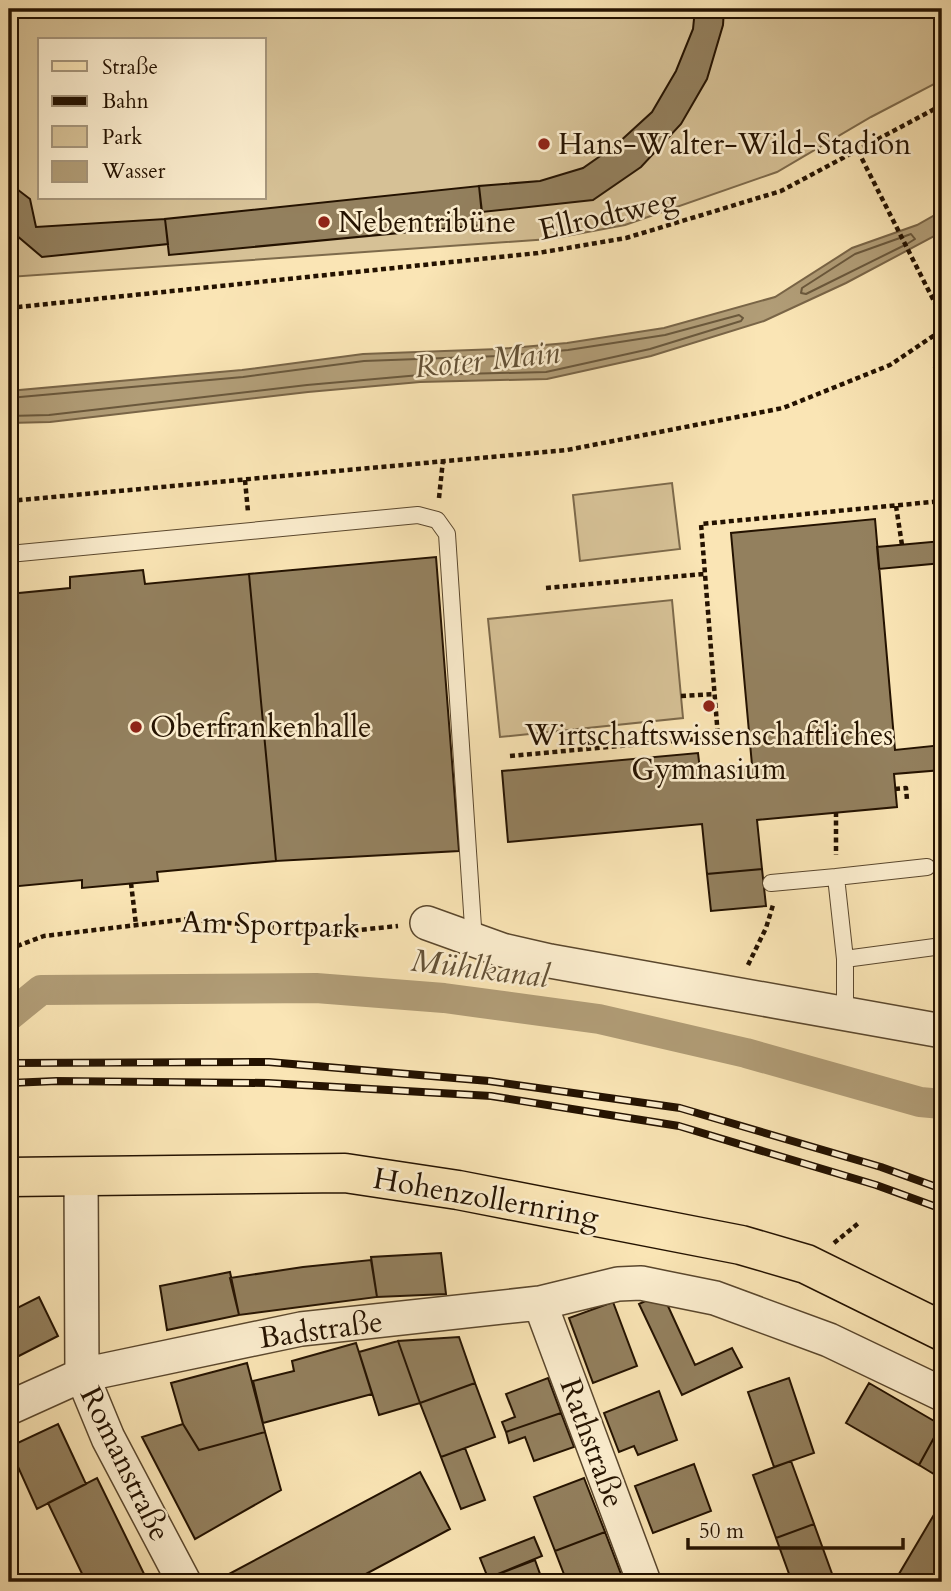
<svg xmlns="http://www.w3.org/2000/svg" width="951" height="1591" font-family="Cardo,serif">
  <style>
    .green { fill: #d6c196; stroke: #7d6a4b; stroke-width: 2; fill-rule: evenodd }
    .water { fill: #b19d77; stroke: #796547; stroke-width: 2 }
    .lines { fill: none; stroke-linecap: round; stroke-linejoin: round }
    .shore { stroke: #6a583c; stroke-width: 2 }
    .canal { stroke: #b19d77; stroke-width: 30 }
    .building { fill: #93805e; stroke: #241200; stroke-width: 2 }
    .lane-casing { stroke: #5a472d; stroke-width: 18 }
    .street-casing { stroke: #5a472d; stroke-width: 36 }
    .primary-casing { stroke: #241200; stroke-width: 41 }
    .path { stroke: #241200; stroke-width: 4.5; stroke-dasharray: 5 3.5; stroke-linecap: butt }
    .lane { stroke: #fceecf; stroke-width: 16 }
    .street { stroke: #fceecf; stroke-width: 33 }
    .primary { stroke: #fae5b5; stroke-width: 38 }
    .rail-casing { stroke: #241200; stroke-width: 8 }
    .rail { stroke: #fceecf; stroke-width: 5; stroke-dasharray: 16; stroke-linecap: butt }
    .poi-dot { fill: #8f2418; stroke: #fceecf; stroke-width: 2.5 }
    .labels { text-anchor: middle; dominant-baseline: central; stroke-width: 5; stroke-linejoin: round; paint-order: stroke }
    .poi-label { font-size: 30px; fill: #241200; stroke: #fceecf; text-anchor: start }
    .street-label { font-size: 30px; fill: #241200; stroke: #fceecf }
    .water-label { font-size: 32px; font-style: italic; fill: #635136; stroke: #fceecf }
  </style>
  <rect width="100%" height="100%" fill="#fae5b5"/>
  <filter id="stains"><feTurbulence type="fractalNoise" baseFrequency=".00286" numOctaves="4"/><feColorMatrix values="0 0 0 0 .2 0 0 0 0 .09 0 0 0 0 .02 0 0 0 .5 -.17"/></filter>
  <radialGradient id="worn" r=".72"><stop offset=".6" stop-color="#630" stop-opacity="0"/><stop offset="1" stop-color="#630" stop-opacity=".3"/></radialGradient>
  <!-- green -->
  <path class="green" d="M9,9H942V80L871,117L777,172L625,225L550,239L9,277ZM40,40H264V198H40Z
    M672,483L680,549L580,561L573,495Z
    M672,600L683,718L500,737L488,619Z"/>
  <!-- water -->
  <path class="water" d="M942,211V232L846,283L764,321L651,356L547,379L420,382L308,392L50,422L9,423V391L242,370L363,354L499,349L567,343L664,328L775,297L852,248L917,225Z"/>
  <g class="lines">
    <!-- shore -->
    <path class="shore" d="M911,234L915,239L907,244L806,294L801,293L802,288L855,254Z
      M9,398L243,377L364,361L499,356L568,350L665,335L739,315L743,318L741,321L650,349L546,372L420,375L307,385L49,415L9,416"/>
    <!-- canal -->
    <path class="canal" d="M9,1016L41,990L316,988L444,998L599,1019L746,1053L920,1102L942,1104"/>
  </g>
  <!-- building -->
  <path class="building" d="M695,9H724L723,25L707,79L681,124L641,167L593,200L482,212L479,186L540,181L583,168L616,145L652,112L676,71L693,29Z
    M9,183L30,199L36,227L165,219L168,244L42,257L9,229Z
    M479,186L483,225L169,255L165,219Z
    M942,367V400H939L934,368Z
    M875,519L895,750L942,745V770L894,774L897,807L757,820L762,869L707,874L702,824L508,842L502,771L698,753L700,770L752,765L731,533Z
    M942,541V563L879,569L877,547Z
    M436,557L459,851L276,861L249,574Z
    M143,570L145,584L249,574L276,861L157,872L158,881L82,888V880L9,887V594L70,588V577Z
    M942,773V828L935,774Z
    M762,869L766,906L711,911L707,874Z
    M441,1253L446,1294L377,1297L371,1257Z
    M371,1260L377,1297L239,1315L230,1278L303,1267Z
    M230,1272L239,1315L167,1330L160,1286Z
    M662,1293L695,1365L732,1348L742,1367L682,1395L639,1304Z
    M39,1297L58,1336L9,1361V1312Z
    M613,1302L637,1366L593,1383L569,1318Z
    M459,1337L475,1383L420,1403L398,1341Z
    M398,1341L420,1403L379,1415L359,1352Z
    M356,1343L372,1394L263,1423L253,1381L294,1371L292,1361Z
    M247,1363L265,1432L199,1450L183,1424L171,1383Z
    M548,1378L561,1413L506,1432L502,1422L515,1417L506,1394Z
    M789,1378L814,1453L774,1467L748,1392Z
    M475,1383L495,1437L441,1457L420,1403Z
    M869,1383L941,1425L919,1465L846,1423Z
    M659,1391L677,1440L638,1455L634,1446L619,1452L604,1413Z
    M561,1413L574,1447L534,1461L525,1437L509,1443L506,1432Z
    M58,1424L86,1484L37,1509L9,1447Z
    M183,1424L199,1450L265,1432L281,1490L195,1539L142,1437Z
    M941,1425H942V1479L919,1465Z
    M465,1448L485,1500L461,1509L441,1457Z
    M791,1461L814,1524L776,1538L753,1475Z
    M694,1464L711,1511L653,1533L635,1486Z
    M420,1472L450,1529L351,1582H214Z
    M97,1478L148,1582H86L48,1503Z
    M584,1478L605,1532L555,1551L534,1497Z
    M935,1513L942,1518V1582L928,1576L924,1582H913L899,1574Z
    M814,1524L835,1582H792L776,1538Z
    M605,1532L624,1582H567L555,1551Z
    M534,1537L542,1556L488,1578L480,1558Z
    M535,1560L540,1574L519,1582H490L488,1578Z"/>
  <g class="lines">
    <!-- lane casing -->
    <g class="lane-casing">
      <path id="lane" d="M9,554L418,515L437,520L447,534L474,942
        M836,877L927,867
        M771,883L836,877L845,959V1013
        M845,959L942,946"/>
    </g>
    <!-- street casing -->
    <g class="street-casing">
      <path id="street" d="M427,923L502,950L550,961L942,1031
        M81,1175L82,1375L108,1438L184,1582
        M540,1303L644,1582
        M9,1408L82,1375L301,1329L540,1303L618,1284L641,1283L715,1298L829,1340L942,1394"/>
    </g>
    <!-- primary casing -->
    <g class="primary-casing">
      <path id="primary" d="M9,1177L345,1173L458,1190L741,1245L806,1264L942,1331"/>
    </g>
    <!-- path -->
    <path class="path" d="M858,151L942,317
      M9,308L538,253L626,238L781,191L942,105
      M245,480L248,512
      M439,498L443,460
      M9,501L567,450L783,408L890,365L942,330
      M896,506L902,545
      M546,588L704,574
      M681,696L714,694
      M510,756L718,737L701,524L942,501
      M895,789L906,788L907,800
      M836,812V855
      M131,883L136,925
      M9,949L44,936L188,919L330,933L398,926
      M748,965L766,928L773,905
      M834,1243L860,1222"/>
    <!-- lane -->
    <use href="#lane" class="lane"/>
    <!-- street -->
    <use href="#street" class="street"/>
    <!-- primary -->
    <use href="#primary" class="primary"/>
    <!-- rail casing -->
    <g class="rail-casing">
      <path id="rail" d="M9,1063L269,1062L489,1081L680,1108L881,1167L942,1189
        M9,1083L57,1081L268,1083L491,1096L679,1126L876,1185L942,1209"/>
    </g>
    <!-- rail -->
    <use href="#rail" class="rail"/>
  </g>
  <!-- markers -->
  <g class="poi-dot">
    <circle cx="544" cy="144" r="7"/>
    <circle cx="324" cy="222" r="7"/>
    <circle cx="709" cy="706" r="7"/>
    <circle cx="136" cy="727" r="7"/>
  </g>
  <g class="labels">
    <!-- poi labels -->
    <g class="poi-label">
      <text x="558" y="144">Hans-Walter-Wild-Stadion</text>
      <text x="338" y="222">Nebentribüne</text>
      <text x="150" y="727">Oberfrankenhalle</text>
      <text x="709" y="735" text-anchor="middle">Wirtschaftswissenschaftliches<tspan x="709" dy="34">Gymnasium</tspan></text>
    </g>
    <!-- street labels -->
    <g class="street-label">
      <text transform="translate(608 215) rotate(-13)">Ellrodtweg</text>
      <text transform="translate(270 925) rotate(2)">Am Sportpark</text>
      <text transform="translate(486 1198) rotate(10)">Hohenzollernring</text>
      <text transform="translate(321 1330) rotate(-8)">Badstraße</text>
      <text transform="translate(592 1443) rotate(70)">Rathstraße</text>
      <text transform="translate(125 1464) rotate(64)">Romanstraße</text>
    </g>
    <!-- water labels -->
    <g class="water-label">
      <text transform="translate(487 360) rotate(-6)">Roter Main</text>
      <text transform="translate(480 969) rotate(7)">Mühlkanal</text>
    </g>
  </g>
  <!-- margin -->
  <rect width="951" height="1591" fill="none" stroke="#fae5b5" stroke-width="35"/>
  <rect x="10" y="10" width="930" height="1570" fill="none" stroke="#241200" stroke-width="3.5"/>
  <rect x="18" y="18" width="916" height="1556" fill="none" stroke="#241200" stroke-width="2"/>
  <!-- legend -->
  <rect x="38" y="38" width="228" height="161" fill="#fceecf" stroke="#a6967c" stroke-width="2"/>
  <rect x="52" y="61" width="35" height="10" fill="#fae5b5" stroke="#a6967c" stroke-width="2"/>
  <text x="102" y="74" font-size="21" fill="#241200">Straße</text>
  <rect x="52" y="96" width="35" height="10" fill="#241200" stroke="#a6967c" stroke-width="2"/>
  <text x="102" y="108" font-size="21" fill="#241200">Bahn</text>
  <rect x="52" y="126" width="35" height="21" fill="#d6c196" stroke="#a6967c" stroke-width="2"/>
  <text x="102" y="144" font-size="21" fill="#241200">Park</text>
  <rect x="52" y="161" width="35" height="21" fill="#b19d77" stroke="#a6967c" stroke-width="2"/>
  <text x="102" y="178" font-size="21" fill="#241200">Wasser</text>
  <!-- scale -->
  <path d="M688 1538v10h215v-10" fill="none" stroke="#241200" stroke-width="3.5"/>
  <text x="699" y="1538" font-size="21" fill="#241200" stroke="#fceecf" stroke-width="5" paint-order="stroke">50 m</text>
  <rect width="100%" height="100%" filter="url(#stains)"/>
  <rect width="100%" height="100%" fill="url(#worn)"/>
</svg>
